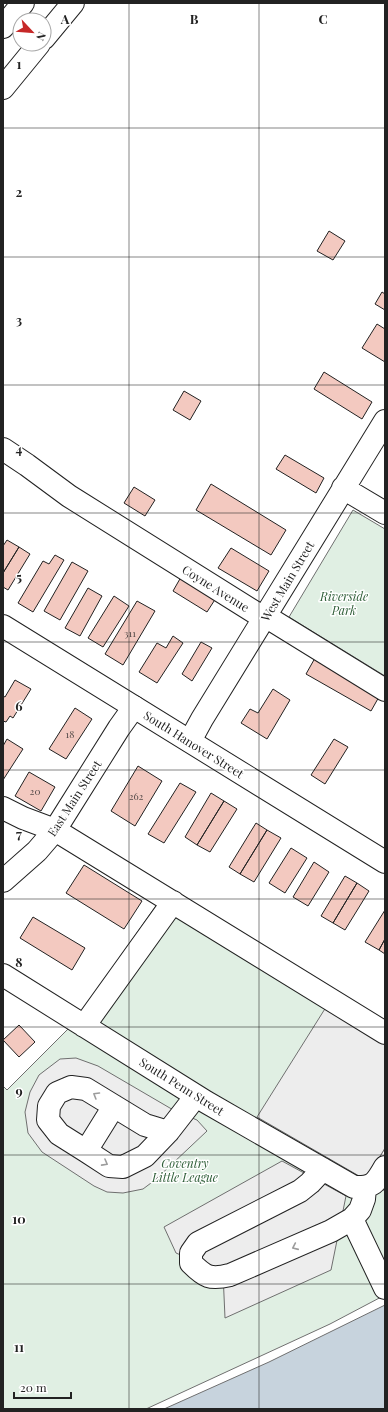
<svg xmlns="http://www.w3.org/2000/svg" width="388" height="1412" font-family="'Playfair Display',serif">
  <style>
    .green { fill: #e0efe3; stroke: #6f6f6f }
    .parking { fill: #ededed; stroke: #6f6f6f }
    .water { fill: #c7d3dd; stroke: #6f6f6f }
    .building { fill: #f3c9c0; stroke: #222 }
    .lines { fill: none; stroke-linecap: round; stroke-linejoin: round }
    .minor-casing { stroke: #222; stroke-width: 24 }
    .major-casing { stroke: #222; stroke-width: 24 }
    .highway-casing { stroke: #222; stroke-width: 24 }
    .minor { stroke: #fff; stroke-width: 22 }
    .major { stroke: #fff; stroke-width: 22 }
    .highway { stroke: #fff; stroke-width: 22 }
    .oneway { stroke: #9c9c9c }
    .grid { fill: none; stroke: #222; stroke-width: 1; stroke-opacity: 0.55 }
    .labels { text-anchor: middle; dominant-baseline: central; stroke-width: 3; stroke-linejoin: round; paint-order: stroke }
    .number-label { font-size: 10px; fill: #564c4a }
    .street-label { font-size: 12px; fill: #222; stroke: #fff }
    .park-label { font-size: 12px; font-style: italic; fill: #2f5e38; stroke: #fff }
    .grid-label { font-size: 13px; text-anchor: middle; font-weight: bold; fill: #222; stroke: #fff; stroke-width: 3; stroke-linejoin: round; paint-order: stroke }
  </style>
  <rect width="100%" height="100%" fill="#fff"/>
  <!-- green -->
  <path class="green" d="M353,510L385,529V676L289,617Z
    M162,897L333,996L385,1148L366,1180L385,1191V1295L330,1324L146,1409H3V1086L7,1090L74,1023Z"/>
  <!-- parking -->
  <path class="parking" d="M333,996L385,1027V1148L366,1180L257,1117Z
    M76,1058L98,1066L175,1111L197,1120L207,1131L155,1180L143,1189L123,1193L107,1192L94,1186L42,1152L28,1133L25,1112L30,1092L39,1075L60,1059Z
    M282,1161L346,1196L331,1270L225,1318L223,1273L176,1253L164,1227Z"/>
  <!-- water -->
  <path class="water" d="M385,1305V1409H164L269,1362Z"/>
  <!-- building -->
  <path class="building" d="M329,231L345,241L333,260L317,251Z
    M382,292L385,294V310L375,304Z
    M377,324L385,329V362L362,348Z
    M324,372L372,402L362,419L314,389Z
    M184,391L201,401L190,420L173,410Z
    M285,455L324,478L316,493L276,469Z
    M211,484L286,530L271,555L196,510Z
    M134,487L155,500L145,516L124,503Z
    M7,540L19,547L3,573V546Z
    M19,547L30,554L8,590L3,587V573Z
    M231,548L269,571L257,591L218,568Z
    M55,555L64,560L33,612L18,603L43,561L49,564Z
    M72,562L88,571L60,620L44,611Z
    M181,577L216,598L207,612L173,591Z
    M88,588L102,596L80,636L65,628Z
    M114,596L129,606L103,647L88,638Z
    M137,601L155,611L123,665L105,654Z
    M173,636L183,643L157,683L139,672L157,643L166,648Z
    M201,642L212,648L192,681L182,674Z
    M315,658L380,695L371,711L306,674Z
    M15,680L31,689L13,718L10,716L6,722L3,721V696L5,697Z
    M273,689L290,700L267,739L241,723L250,709L258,713Z
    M75,708L92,719L66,759L49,749Z
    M7,739L23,749L3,780V746Z
    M334,739L348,747L325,784L311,775Z
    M138,766L162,781L135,826L111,811Z
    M29,772L55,787L41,811L15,796Z
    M180,783L196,792L164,843L148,834Z
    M211,793L224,801L197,845L185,837Z
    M224,801L237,809L210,852L197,845Z
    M256,823L267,830L240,874L229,867Z
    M267,830L281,838L254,882L240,874Z
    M291,848L307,858L285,893L269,883Z
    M314,862L329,872L308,906L293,897Z
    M84,865L142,901L124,929L66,893Z
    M345,876L357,883L333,923L321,916Z
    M357,883L369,891L345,930L333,923Z
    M385,910V939L379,950L365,942Z
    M33,917L85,948L72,970L20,938Z
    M385,939V954L379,950Z
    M19,1025L35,1042L19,1057L3,1040Z"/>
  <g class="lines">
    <!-- minor casing -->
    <g class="minor-casing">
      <path id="minor" d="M3,449L27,465L69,496L259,615L270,619L385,690
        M343,488L385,513
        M190,741L202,719L385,421
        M3,808L23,818L55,830L385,1033
        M3,881L37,851L55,830L119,728L134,707
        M3,975L206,1102L354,1187C373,1188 376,1183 385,1167
        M84,1026L173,902
        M168,1132L145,1125L86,1089L71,1087L57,1093L49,1106L48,1120L59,1134L86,1151L109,1166L123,1167L145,1156L168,1132L196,1096
        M86,1151L114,1106
        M323,1169L310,1183L300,1191L198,1243L191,1253V1263C205,1277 210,1280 230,1275L331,1231L352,1219L360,1210L364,1199L365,1188
        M352,1219L385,1288"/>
    </g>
    <!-- major casing -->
    <g class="major-casing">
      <path id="major" d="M3,626L385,862"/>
    </g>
    <!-- highway casing -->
    <g class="highway-casing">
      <path id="highway" d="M3,27L23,3
        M44,38L73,3
        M3,88L39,44"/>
    </g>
    <!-- minor -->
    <use href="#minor" class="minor"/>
    <!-- major -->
    <use href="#major" class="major"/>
    <!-- highway -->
    <use href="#highway" class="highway"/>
  </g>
  <!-- one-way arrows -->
  <defs><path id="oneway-chevron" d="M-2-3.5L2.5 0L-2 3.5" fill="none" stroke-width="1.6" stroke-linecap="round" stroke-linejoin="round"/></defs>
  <g class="oneway">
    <use href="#oneway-chevron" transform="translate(96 1095) rotate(-149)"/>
    <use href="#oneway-chevron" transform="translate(105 1163) rotate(29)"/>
    <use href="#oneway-chevron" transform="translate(295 1247) rotate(156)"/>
  </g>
  <!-- grid -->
  <path class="grid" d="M129,3V1409M259,3V1409M3,128H385M3,257H385M3,385H385M3,513H385M3,642H385M3,770H385M3,899H385M3,1027H385M3,1155H385M3,1284H385"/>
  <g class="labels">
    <!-- number labels -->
    <g class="number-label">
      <text x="130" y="633">311</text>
      <text x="70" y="734">18</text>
      <text x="35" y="791">20</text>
      <text x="136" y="796">262</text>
    </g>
    <!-- street labels -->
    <g class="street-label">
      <text transform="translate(287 581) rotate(-59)">West Main Street</text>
      <text transform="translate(216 588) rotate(32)">Coyne Avenue</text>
      <text transform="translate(194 744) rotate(32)">South Hanover Street</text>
      <text transform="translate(74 798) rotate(-57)">East Main Street</text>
      <text transform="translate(182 1086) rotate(32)">South Penn Street</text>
    </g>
    <!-- park labels -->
    <g class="park-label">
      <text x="344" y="596">Riverside<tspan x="344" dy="14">Park</tspan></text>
      <text x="185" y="1163">Coventry<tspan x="185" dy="14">Little League</tspan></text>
    </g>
  </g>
  <g class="grid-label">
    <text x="65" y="24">A</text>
    <text x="194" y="24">B</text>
    <text x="323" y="24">C</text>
    <text x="19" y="69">1</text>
    <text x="19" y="197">2</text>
    <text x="19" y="325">3</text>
    <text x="19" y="454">4</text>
    <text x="19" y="582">5</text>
    <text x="19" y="711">6</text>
    <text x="19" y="839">7</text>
    <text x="19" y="967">8</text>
    <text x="19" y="1096">9</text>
    <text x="19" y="1224">10</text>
    <text x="19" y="1352">11</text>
  </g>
  <!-- border -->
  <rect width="388" height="1412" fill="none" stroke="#222222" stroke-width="8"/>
  <!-- north arrow -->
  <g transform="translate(32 32) rotate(116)"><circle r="19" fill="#ffffff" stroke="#a7a7a7"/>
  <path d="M0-3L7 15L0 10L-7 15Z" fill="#c62828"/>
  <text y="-6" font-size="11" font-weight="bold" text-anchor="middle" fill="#222222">N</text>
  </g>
  <!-- scale -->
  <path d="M14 1392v6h57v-6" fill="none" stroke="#222222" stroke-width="2"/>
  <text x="20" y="1392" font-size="12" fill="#222222" stroke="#ffffff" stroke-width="3" paint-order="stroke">20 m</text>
</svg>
